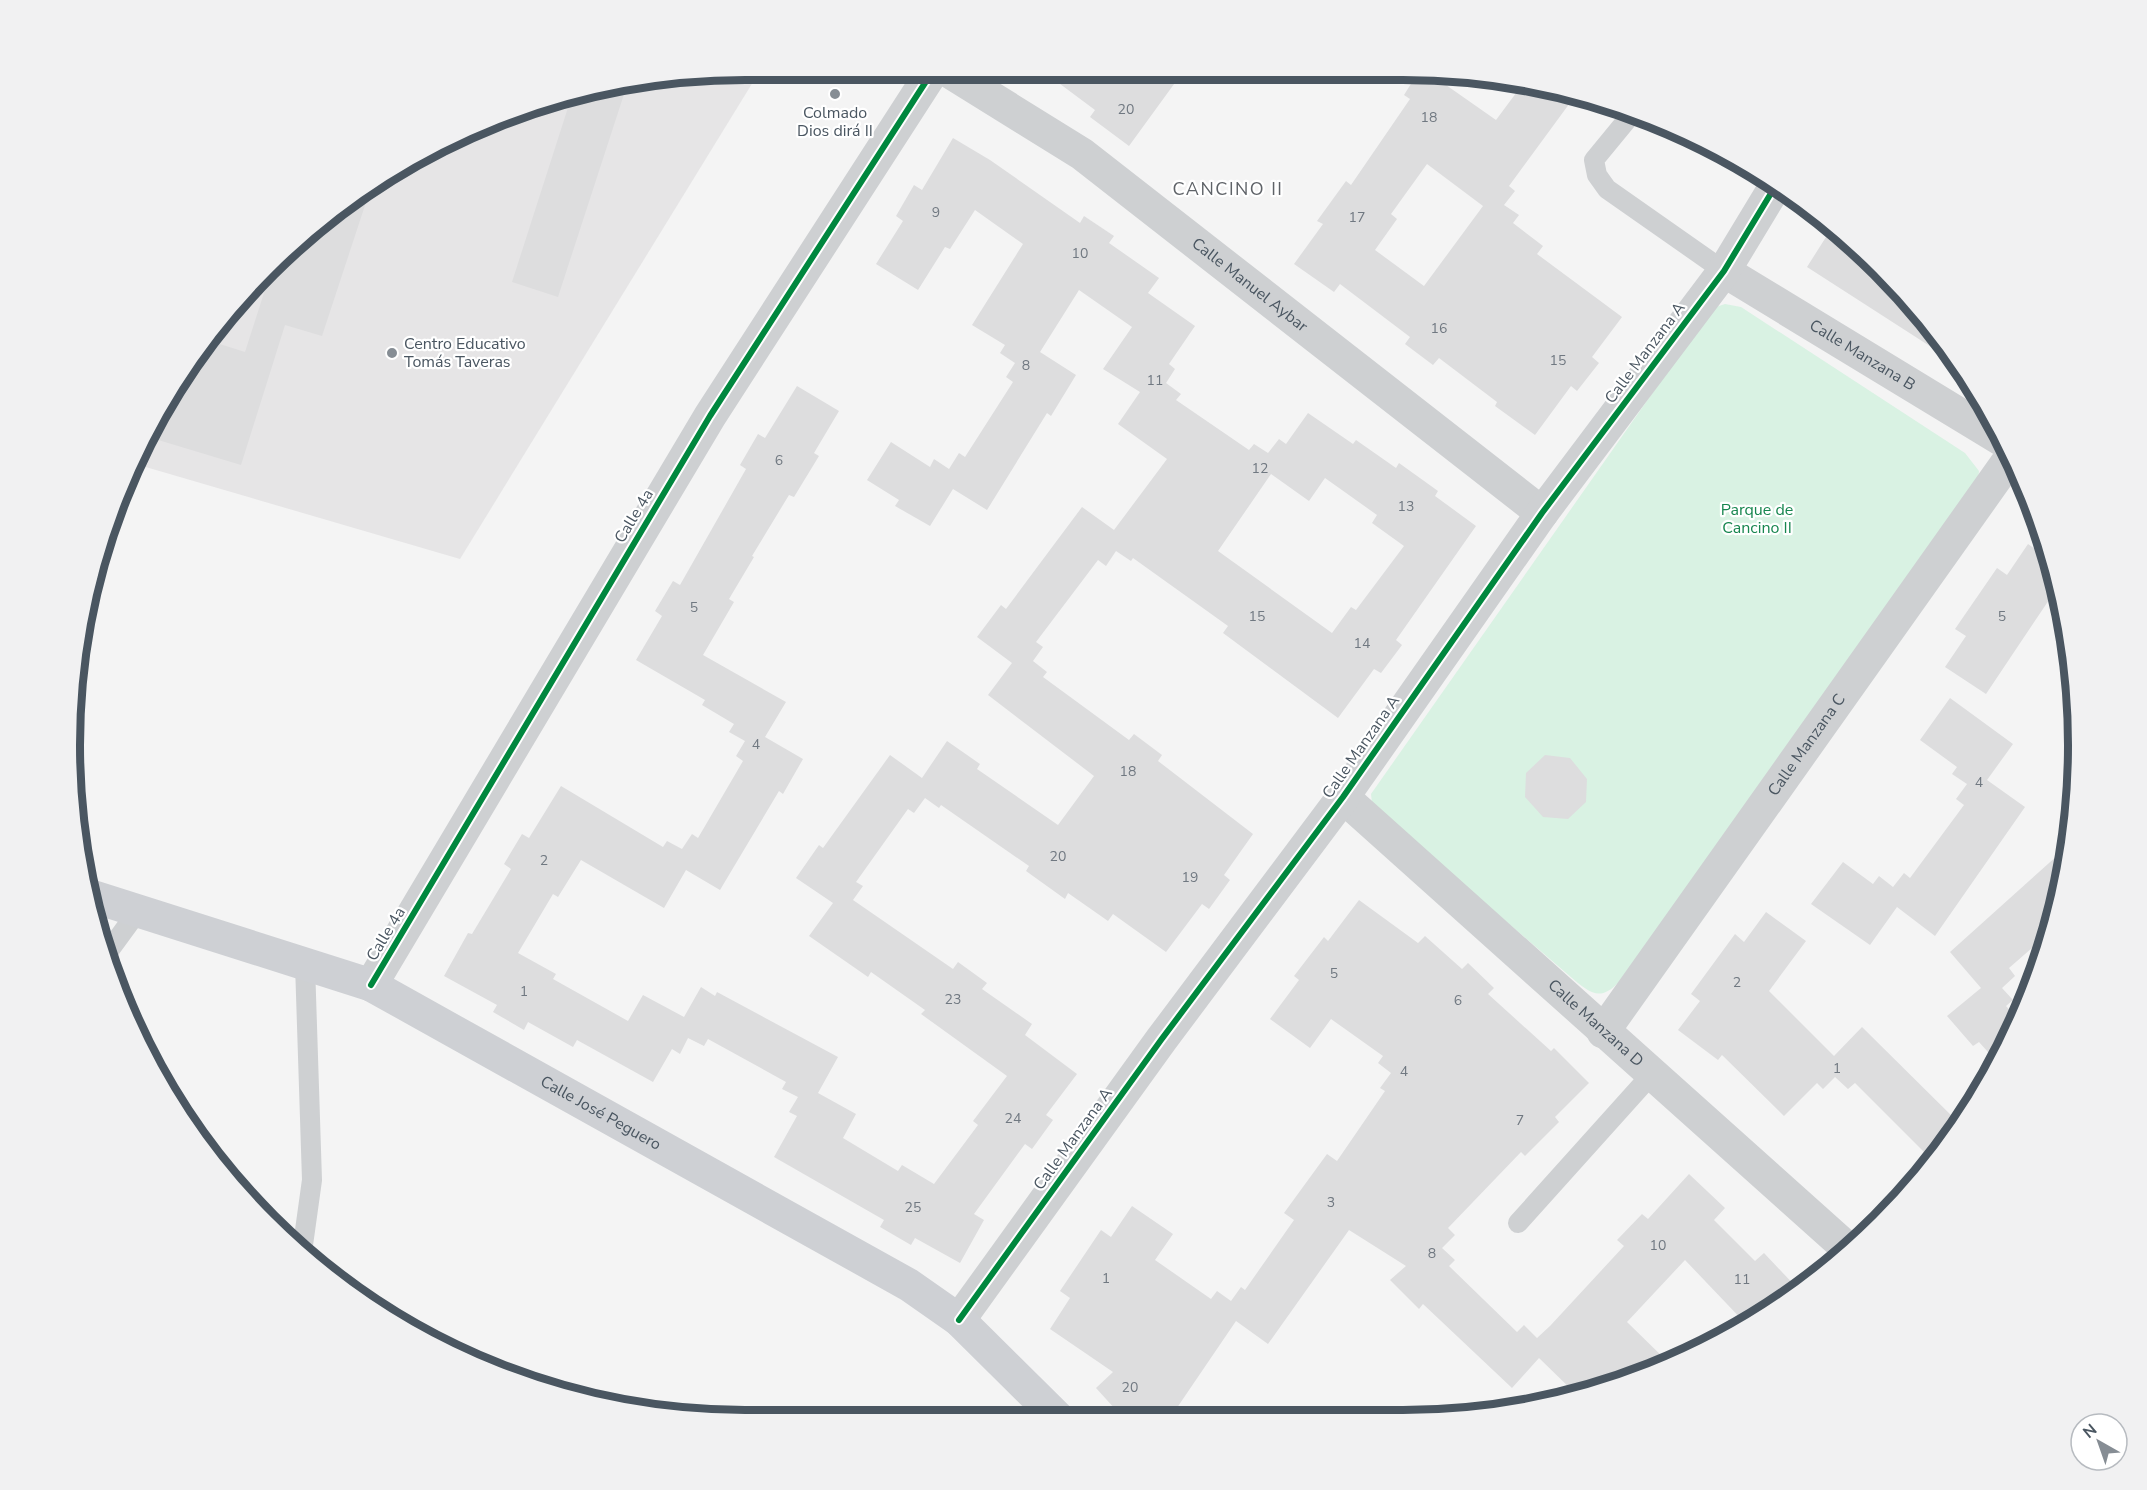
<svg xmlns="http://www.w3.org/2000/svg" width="2147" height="1490" font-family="'Nunito Sans',sans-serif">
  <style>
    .education { fill: #e6e5e6 }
    .green { fill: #d9f2e3 }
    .building { fill: #ddddde; fill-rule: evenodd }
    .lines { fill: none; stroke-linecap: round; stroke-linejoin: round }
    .lane { stroke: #ced0d2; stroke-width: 20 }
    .street { stroke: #ced0d2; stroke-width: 33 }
    .secondary { stroke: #ced0d4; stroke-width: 33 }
    .cycleway-casing { stroke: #fff; stroke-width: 10 }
    .cycleway { stroke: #00873e; stroke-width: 6 }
    .poi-dot { fill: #868d94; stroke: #fff; stroke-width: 2 }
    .labels { text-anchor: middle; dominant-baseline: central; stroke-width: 4.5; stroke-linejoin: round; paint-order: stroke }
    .number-label { font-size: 14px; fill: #707881 }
    .poi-label { font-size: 16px; fill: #4a5661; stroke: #fff }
    .street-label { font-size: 16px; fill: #4a5661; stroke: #fff }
    .park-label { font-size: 16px; fill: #17864f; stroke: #fff }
    .neighbourhood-label { font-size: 18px; letter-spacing: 1.5px; fill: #5f6368; stroke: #fff }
    .rim { fill: none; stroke: #4a5661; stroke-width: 8 }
  </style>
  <rect width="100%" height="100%" fill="#f4f4f4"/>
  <!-- education -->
  <path class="education" d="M745,69H761L460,559L132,463L160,407L237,300L370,183L486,121L570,92Z"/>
  <!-- green -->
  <path class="green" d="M1725,304L1741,307L1965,453L1979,471L1978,480L1619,982C1600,1002 1590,993 1572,978L1390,822L1372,803L1371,794L1703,321L1713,308Z"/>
  <!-- building -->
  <path class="building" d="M1040,69H1185L1129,146L1090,117L1095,110Z
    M1419,71H1426L1496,120L1525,81L1575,96L1509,186L1515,191L1504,205L1519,215L1513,223L1543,246L1537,254L1622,317L1592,357L1599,363L1577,391L1571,386L1535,435L1495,406L1497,402L1439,358L1433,365L1405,344L1410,337L1340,284L1334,292L1294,264L1323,224L1317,221L1346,181L1351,185L1410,99L1404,95ZM1427,164L1483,206L1424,286L1375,250L1397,219L1391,214Z
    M627,85L558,297L512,282L573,92Z
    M953,138L990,160L1080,223L1084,216L1114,236L1109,243L1159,278L1148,293L1195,326L1169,364L1175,369L1166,383L1181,394L1176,400L1249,450L1254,444L1268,453L1279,439L1286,444L1308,413L1353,444L1356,440L1396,468L1399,463L1438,491L1435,496L1476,526L1396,640L1402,645L1381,673L1374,669L1338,718L1223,633L1228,626L1133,558L1131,561L1116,551L1106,566L1098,560L1036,642L1043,647L1033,661L1047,672L1043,677L1129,740L1134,734L1162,755L1158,761L1253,834L1224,875L1230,880L1209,909L1202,904L1166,952L1113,914L1108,921L1068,893L1065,899L1026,871L1029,866L941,805L939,808L925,798L914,813L908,809L856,882L863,886L853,900L953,969L958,962L987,983L982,989L1032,1024L1025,1035L1077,1074L1046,1115L1053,1120L1032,1149L1025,1144L974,1214L984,1220L960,1263L915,1238L911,1245L880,1227L884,1220L774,1157L797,1116L789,1112L798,1097L782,1089L786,1082L708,1039L704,1046L688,1038L680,1054L672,1049L653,1082L577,1040L573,1047L528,1022L524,1030L493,1012L497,1005L444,976L468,933L472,934L511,869L504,864L522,834L529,838L561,786L663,847L667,841L682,849L692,834L698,838L743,761L736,756L745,741L729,732L734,724L702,705L705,700L636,660L662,616L655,611L673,581L680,585L746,469L740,465L758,434L765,438L797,386L839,411L814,453L819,456L794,497L789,495L752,556L754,557L729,599L734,602L703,655L786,702L765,737L803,759L783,794L779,791L720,890L686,870L664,908L581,860L558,897L553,894L518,953L556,974L553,979L628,1021L643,995L684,1017L701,987L715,996L717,992L838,1057L818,1093L856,1114L843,1138L898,1171L902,1165L934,1184L978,1125L973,1121L1007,1076L921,1014L925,1010L871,972L868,977L809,936L833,903L796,878L819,845L823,848L890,755L922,778L947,741L980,764L977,769L1058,825L1094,776L988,695L1012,663L977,637L1001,605L1006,609L1082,507L1114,530L1167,459L1118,424L1140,392L1103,369L1132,327L1079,290L1040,352L1076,375L1051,416L1047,413L987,510L953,489L930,526L895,506L899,500L867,480L891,442L930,467L934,459L949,469L959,453L965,457L1013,382L1006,377L1015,363L1000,353L1005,345L972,325L1023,244L975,210L950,249L945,247L918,290L876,264L903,221L896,216L914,185L922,190ZM1271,474L1309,501L1325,478L1377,515L1372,523L1404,546L1356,610L1351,607L1332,633L1218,551Z
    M373,181L322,336L285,325L241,465L145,436L160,407L207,340L245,352L272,268Z
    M1833,226L1880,268L1945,346L1939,352L1807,267Z
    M2028,544L2048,558L2057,588L1986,694L1945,667L1966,636L1955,629L1997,568L2007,575Z
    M1950,698L2013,744L1987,780L2025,807L1935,936L1897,907L1870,945L1811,904L1843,862L1873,884L1879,876L1893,887L1904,873L1910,878L1964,805L1956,799L1967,784L1952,774L1957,767L1920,740Z
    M1545,755L1570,758L1587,779L1586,802L1568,819L1543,817L1525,797L1526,773Z
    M2068,846L2065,877L2048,934L2009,968L2015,976L2002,988L2013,1000L2006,1006L2018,1019L1996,1061L1979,1042L1973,1046L1947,1016L1981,988L1950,952Z
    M1359,900L1418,943L1425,936L1462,969L1468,963L1494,988L1488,994L1551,1051L1554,1048L1589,1083L1555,1117L1559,1122L1525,1156L1521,1152L1448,1228L1455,1235L1442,1248L1455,1260L1449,1266L1517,1332L1524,1325L1537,1338L1550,1326L1624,1246L1617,1240L1642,1214L1648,1219L1689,1174L1725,1208L1714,1220L1755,1261L1764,1253L1799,1290L1778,1307L1747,1325L1685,1260L1627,1322L1668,1362L1576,1394L1539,1358L1512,1388L1423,1304L1419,1309L1390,1280L1406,1266L1349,1230L1268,1344L1236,1321L1168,1421H1126L1096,1388L1113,1372L1050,1329L1070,1298L1060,1291L1101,1230L1111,1237L1132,1206L1173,1234L1155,1260L1211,1299L1217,1291L1231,1301L1241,1287L1245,1290L1294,1220L1284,1213L1327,1154L1337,1161L1385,1091L1380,1088L1391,1073L1378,1063L1383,1056L1331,1019L1310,1048L1270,1019L1299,980L1294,976L1324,937L1328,941Z
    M1766,912L1806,941L1769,991L1834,1056L1862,1027L1961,1125L1932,1160L1855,1083L1848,1089L1835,1077L1823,1089L1817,1083L1784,1116L1722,1055L1718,1060L1678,1030L1700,1001L1691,994L1735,934L1744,942Z"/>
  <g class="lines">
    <!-- lane -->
    <path class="lane" d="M1631,115L1594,160L1597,175L1607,189L1724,271
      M108,952L138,911
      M1518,1223L1651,1075
      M302,1252L312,1180L305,964"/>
    <!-- street -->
    <g class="street">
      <path id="s1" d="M945,69L1082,154L1542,513"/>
      <path id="s2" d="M1724,271L2002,440"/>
      <path id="s3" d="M1343,797L1848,1249"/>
      <path d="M371,985L710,416L934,69"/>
      <path id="s4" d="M1603,1032L2011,457"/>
      <path d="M959,1320L1161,1040L1343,797L1542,513L1724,271L1776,185"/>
    </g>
    <!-- secondary -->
    <path class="secondary" id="s5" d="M88,895L371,985L909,1285L959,1320L1061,1421"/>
    <!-- cycleway casing -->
    <g class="cycleway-casing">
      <path id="cycleway" d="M371,985L710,416L934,69
        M959,1320L1161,1040L1343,797L1542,513L1724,271L1776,185"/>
    </g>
    <!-- cycleway -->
    <use href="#cycleway" class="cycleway"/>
  </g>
  <!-- markers -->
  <g class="poi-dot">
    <circle cx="835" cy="94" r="6"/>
    <circle cx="392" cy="353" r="6"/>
  </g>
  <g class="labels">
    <!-- number labels -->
    <g class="number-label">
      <text x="1126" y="109">20</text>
      <text x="1429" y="117">18</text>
      <text x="936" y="212">9</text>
      <text x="1357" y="217">17</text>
      <text x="1080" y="253">10</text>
      <text x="1439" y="328">16</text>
      <text x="1558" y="360">15</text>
      <text x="1026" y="365">8</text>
      <text x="1155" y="380">11</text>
      <text x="779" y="460">6</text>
      <text x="1260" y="468">12</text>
      <text x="1406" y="506">13</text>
      <text x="694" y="607">5</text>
      <text x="1257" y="616">15</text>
      <text x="2002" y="616">5</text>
      <text x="1362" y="643">14</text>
      <text x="756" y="744">4</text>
      <text x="1128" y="771">18</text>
      <text x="1979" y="782">4</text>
      <text x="1058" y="856">20</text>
      <text x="544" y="860">2</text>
      <text x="1190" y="877">19</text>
      <text x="1334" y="973">5</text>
      <text x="1737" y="982">2</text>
      <text x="524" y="991">1</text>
      <text x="953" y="999">23</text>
      <text x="1458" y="1000">6</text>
      <text x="1837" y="1068">1</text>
      <text x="1404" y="1071">4</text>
      <text x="1013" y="1118">24</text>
      <text x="1520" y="1120">7</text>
      <text x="1331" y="1202">3</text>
      <text x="913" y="1207">25</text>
      <text x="1658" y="1245">10</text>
      <text x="1432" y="1253">8</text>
      <text x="1106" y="1278">1</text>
      <text x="1742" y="1279">11</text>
      <text x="1130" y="1387">20</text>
    </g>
    <!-- poi labels -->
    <g class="poi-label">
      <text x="835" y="113">Colmado<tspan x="835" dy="18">Dios dirá II</tspan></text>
      <text x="404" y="344" text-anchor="start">Centro Educativo<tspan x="404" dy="18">Tomás Taveras</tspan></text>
    </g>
    <!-- street labels -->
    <g class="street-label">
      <text stroke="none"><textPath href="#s1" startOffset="374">Calle Manuel Aybar</textPath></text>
      <text transform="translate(1645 353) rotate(-53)">Calle Manzana A</text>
      <text stroke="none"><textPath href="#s2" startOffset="162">Calle Manzana B</textPath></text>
      <text transform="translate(634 516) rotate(-59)">Calle 4a</text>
      <text stroke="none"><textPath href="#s4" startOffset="352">Calle Manzana C</textPath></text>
      <text transform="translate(1361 747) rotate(-55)">Calle Manzana A</text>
      <text transform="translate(386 934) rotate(-59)">Calle 4a</text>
      <text stroke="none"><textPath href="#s3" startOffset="339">Calle Manzana D</textPath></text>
      <text stroke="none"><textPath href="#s5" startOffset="560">Calle José Peguero</textPath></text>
      <text transform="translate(1073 1139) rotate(-54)">Calle Manzana A</text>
    </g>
    <!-- park labels -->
    <g class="park-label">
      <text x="1757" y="510">Parque de<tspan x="1757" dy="18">Cancino II</tspan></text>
    </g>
    <!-- neighbourhood labels -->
    <g class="neighbourhood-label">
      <text x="1228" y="189">CANCINO II</text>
    </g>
  </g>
  <!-- crop -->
  <path d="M0 0H2147V1490H0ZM745 80H1403A665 665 0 0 1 2068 745V745A665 665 0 0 1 1403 1410H745A665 665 0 0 1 80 745V745A665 665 0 0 1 745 80Z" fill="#f1f1f2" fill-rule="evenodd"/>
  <path class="rim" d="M745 80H1403A665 665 0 0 1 2068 745V745A665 665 0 0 1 1403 1410H745A665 665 0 0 1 80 745V745A665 665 0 0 1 745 80Z"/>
  <!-- north arrow -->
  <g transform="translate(2099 1442) rotate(320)"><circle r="28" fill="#ffffff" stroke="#b7bbc0" stroke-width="1.5"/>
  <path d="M0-4.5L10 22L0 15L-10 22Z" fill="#868d94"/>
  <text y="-9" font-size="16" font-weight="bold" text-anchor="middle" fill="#4a5661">N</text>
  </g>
</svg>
